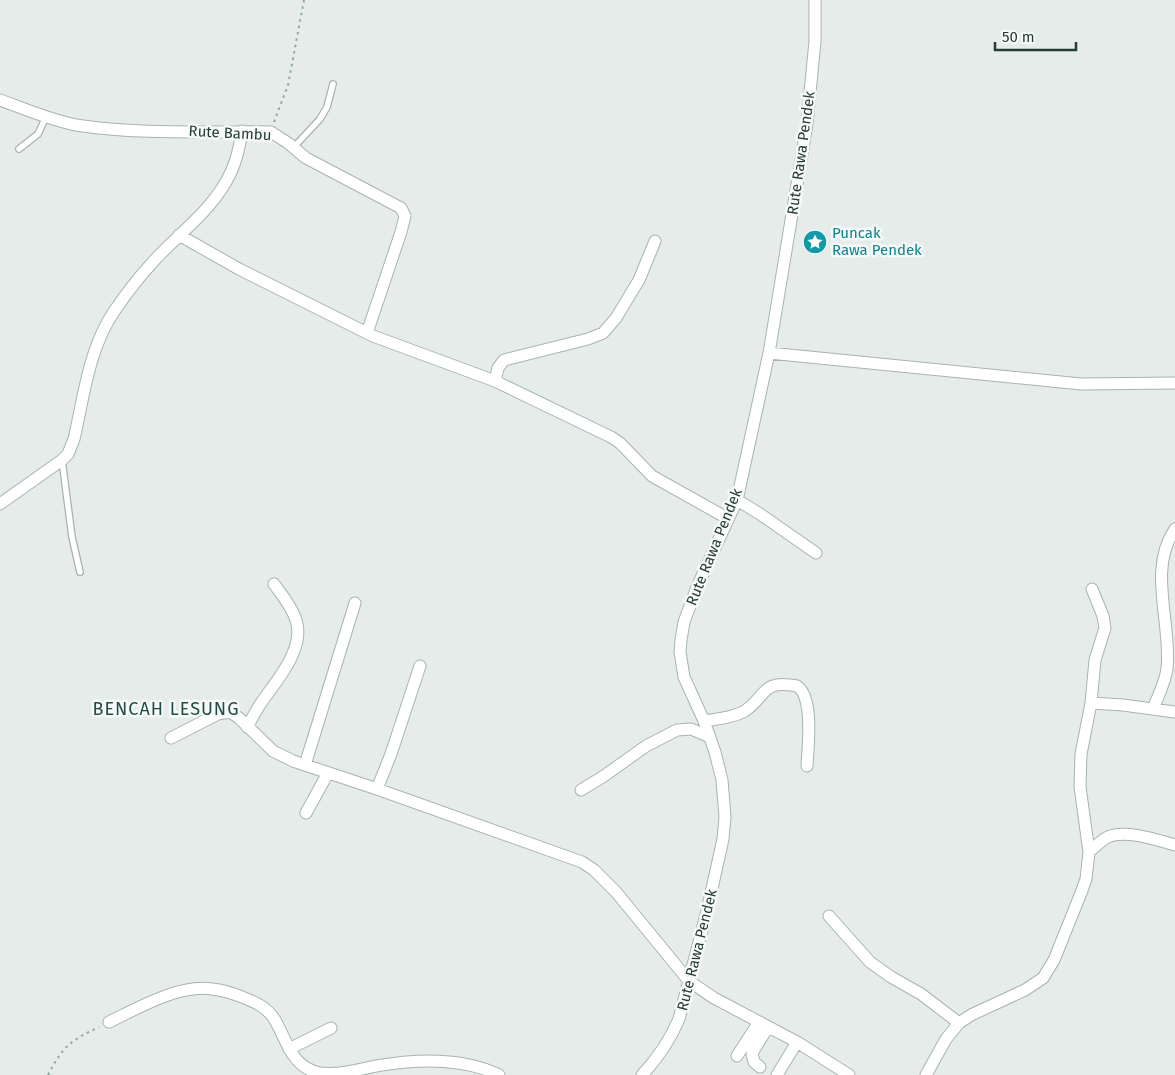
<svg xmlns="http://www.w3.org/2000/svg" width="1175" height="1075" font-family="'Fira Sans',sans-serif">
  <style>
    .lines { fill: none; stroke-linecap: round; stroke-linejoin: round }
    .lane-casing { stroke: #a8b4b1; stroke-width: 8 }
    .street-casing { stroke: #a8b4b1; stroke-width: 13 }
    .path { stroke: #89aca4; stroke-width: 2; stroke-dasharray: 2.5 4; stroke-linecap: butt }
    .lane { stroke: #fff; stroke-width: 5.5 }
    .street { stroke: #fff; stroke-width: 11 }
    .labels { text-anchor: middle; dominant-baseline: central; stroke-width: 5; stroke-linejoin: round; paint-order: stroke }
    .street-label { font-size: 15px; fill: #263c38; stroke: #f5f9f7 }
    .culture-label { font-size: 15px; fill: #0d838f; stroke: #f5f9f7; text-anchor: start }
    .quarter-label { font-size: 18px; letter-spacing: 1px; fill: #244c46; stroke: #f5f9f7 }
  </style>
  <rect width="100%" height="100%" fill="#e5ecea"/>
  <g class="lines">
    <!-- lane casing -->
    <g class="lane-casing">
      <path id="lane" d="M293,148L320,119L327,107L333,84
        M19,149L38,134L46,117
        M62,460L72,537L80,572"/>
    </g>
    <!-- street casing -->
    <g class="street-casing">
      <path id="street" d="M0,100C25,109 50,120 76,125C140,135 207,131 271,132L288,143L306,158L401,208L405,216L401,232L367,333
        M179,235L239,269L373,336L495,381L611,437L620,443L652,476L727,518
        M769,353L1081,384L1175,383
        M495,381L498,368L504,360L588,339L603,333L616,318L639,280L655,241
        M737,500L760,514L816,553
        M0,504L62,460L68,454L74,439C84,396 89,347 115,310C126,294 139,277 152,263C175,237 206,215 224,185C235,168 239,150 242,131
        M1091,703L1123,705L1175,712
        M1153,709C1158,696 1165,683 1167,669C1172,623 1147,570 1175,529
        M704,721C717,719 731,718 743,712C767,698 759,679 797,686C814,697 808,747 807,766
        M247,727C251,720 255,713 259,706C274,683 306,650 296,620C292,607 282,595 274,584
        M171,738L218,714L230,712L239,718L273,751L293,761L377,789L582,862L594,870L616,892L689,981L714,998L797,1042L849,1075
        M305,765L355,603
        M377,789L391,754L420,666
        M581,790L604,776L646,746L677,730L691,729L710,737
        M306,813L328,773
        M1089,852C1095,847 1100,841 1108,837C1125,829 1157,840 1175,845
        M829,916L870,962L891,977L921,994L959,1023
        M109,1022C138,1008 179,984 212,989C222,990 232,993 242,997C255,1002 267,1007 275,1020C287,1041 292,1068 320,1073C338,1075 358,1070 376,1066C416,1059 462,1057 499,1075
        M289,1049L331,1028
        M737,1056L759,1022
        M760,1067L754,1062L752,1053L768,1027
        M642,1075C658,1058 670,1040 679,1019L707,911L723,839L725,817L722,780L715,752L704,721L684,677L680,652L681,640L684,622L697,587L737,500L769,353L807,124L815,41V0
        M777,1075L797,1042
        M926,1075L946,1039L959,1023L971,1015L1025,990L1043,978L1054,960L1081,893L1086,879L1089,852L1080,787L1081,754L1091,703L1095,660L1105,628L1103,616L1092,589"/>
    </g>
    <!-- path -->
    <path class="path" d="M274,122L288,85L304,0
      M48,1075C63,1046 70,1041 99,1027"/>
    <!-- lane -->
    <use href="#lane" class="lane"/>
    <!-- street -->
    <use href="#street" class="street"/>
  </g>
  <!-- icons -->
  <defs>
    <g id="sight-disc" transform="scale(1.25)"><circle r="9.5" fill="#0f9aa8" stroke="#f5f9f7"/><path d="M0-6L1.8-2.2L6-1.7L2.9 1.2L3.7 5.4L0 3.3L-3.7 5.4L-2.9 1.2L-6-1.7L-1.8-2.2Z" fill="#fff"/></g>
  </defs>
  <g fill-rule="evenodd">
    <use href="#sight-disc" x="815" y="242"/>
  </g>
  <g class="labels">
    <!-- street labels -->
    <g class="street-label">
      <text transform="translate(230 133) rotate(3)">Rute Bambu</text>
      <text transform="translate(801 153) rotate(-82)">Rute Rawa Pendek</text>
      <text transform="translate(714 547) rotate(-68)">Rute Rawa Pendek</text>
      <text transform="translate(697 950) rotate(-76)">Rute Rawa Pendek</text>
    </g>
    <!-- culture labels -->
    <g class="culture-label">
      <text x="832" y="233">Puncak<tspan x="832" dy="17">Rawa Pendek</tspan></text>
    </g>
    <!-- quarter labels -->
    <g class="quarter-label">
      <text x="166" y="709">BENCAH LESUNG</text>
    </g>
  </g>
  <!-- scale -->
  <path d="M995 42v8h81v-8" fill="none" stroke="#263c38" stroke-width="2.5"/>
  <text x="1002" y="42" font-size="15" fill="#263c38" stroke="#f5f9f7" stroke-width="4" paint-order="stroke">50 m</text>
</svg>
